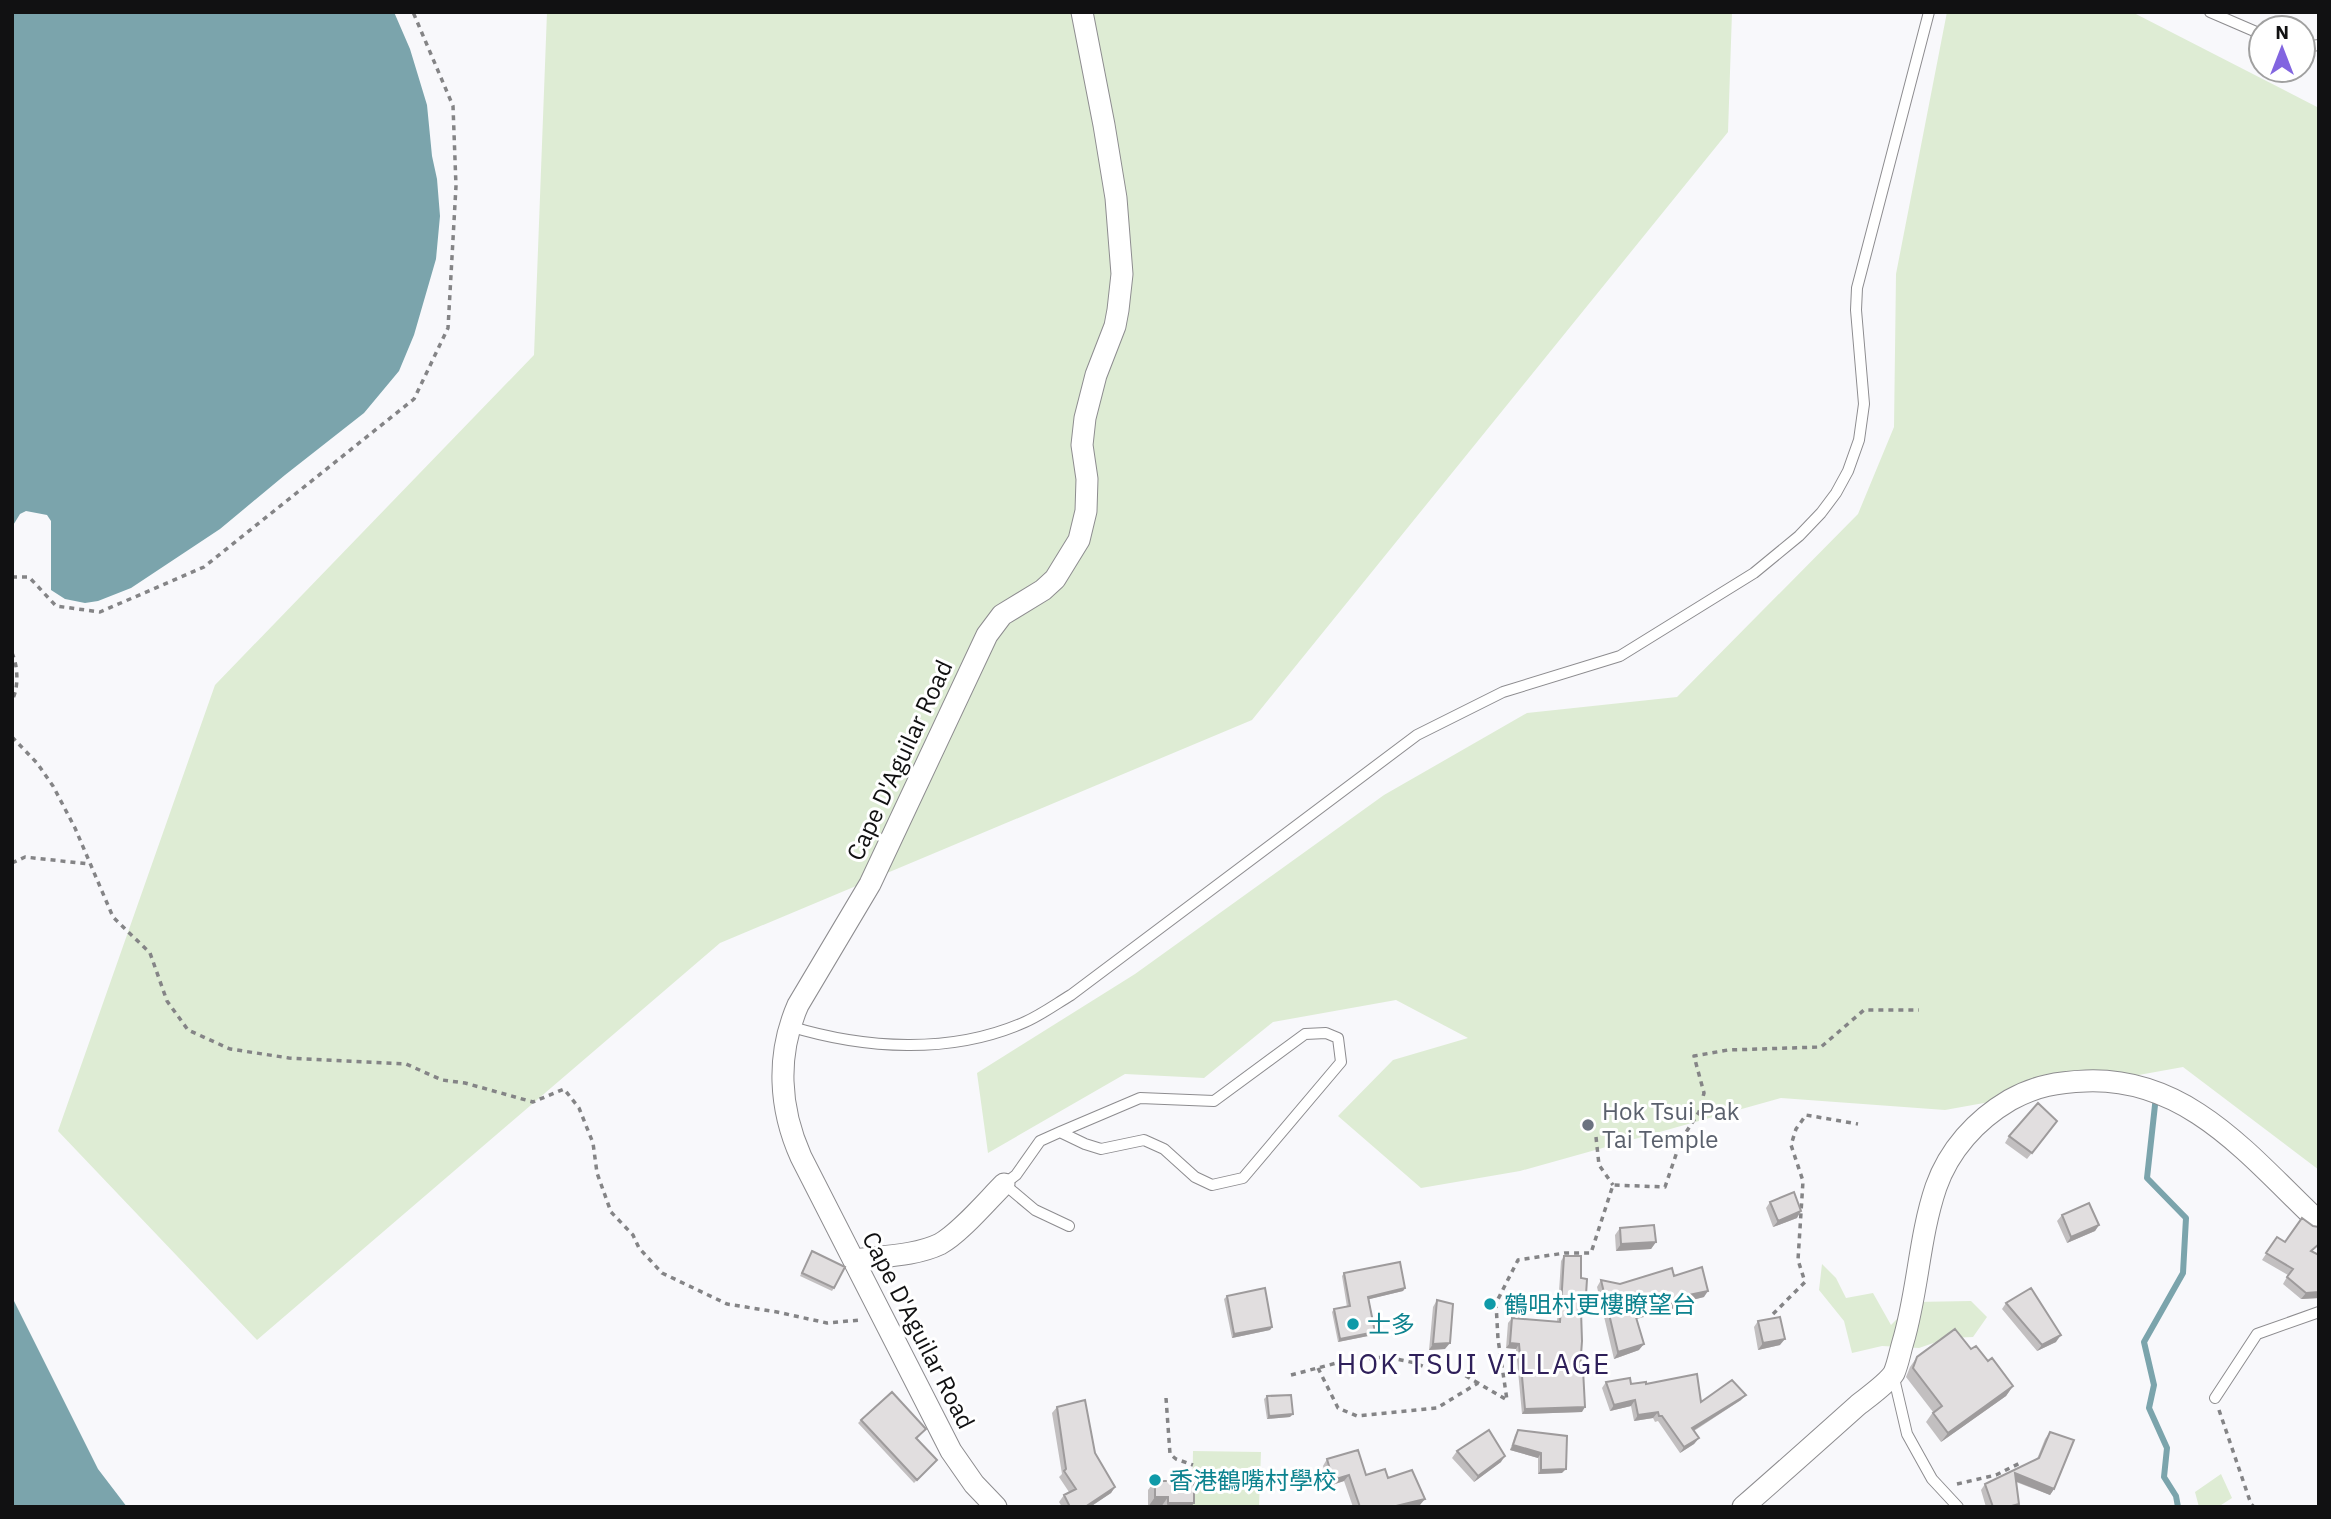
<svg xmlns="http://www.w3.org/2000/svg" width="2331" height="1519" font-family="'IBM Plex Sans','Noto Sans TC',sans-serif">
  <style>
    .green { fill: #deecd4 }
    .water { fill: #7ba4ac }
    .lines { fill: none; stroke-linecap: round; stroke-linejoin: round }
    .stream { stroke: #7ba4ac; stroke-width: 6 }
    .lane-casing { stroke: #8d8c8f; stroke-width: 12 }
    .street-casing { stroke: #8d8c8f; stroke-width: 23 }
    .path { stroke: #848486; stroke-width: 3.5; stroke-dasharray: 5 5; stroke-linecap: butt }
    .lane { stroke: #fff; stroke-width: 10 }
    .street { stroke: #fff; stroke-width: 21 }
    .wall { fill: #c2bfc0 }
    .shaded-wall { fill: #9e9b9c }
    .building { fill: #e1dedf; stroke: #9e9b9c; stroke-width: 2 }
    .worship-dot { fill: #6b7280; stroke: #fff; stroke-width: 2.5 }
    .culture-dot { fill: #0f9aa8; stroke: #fff; stroke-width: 2.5 }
    .labels { text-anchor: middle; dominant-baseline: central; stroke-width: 6; stroke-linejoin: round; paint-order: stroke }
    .street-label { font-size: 24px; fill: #111112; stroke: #fff }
    .worship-label { font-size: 24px; fill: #5b616d; stroke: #fff; text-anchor: start }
    .culture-label { font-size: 24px; fill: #0d838f; stroke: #fff; text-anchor: start }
    .quarter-label { font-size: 28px; letter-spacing: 2px; fill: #2f205a; stroke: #fff }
  </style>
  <rect width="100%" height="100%" fill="#f8f8fb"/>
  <!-- green -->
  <path class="green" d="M547,12H1732L1728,132L1252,720L720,943L257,1340L58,1131L215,685L534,355Z
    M1947,12H2132L2319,108V1170L2183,1067L1945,1110L1781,1098L1520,1171L1421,1188L1338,1116L1393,1060L1468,1038L1396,1000L1273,1022L1204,1078L1125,1074L988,1153L977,1073L1135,974L1384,795L1527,713L1677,697L1858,514L1894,427L1896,274Z
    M1822,1264L1836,1278L1846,1298L1873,1293L1891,1325L1914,1302L1971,1301L1987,1317L1973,1337L1948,1338L1919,1348L1882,1346L1852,1353L1844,1321L1819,1290Z
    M1193,1451L1261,1452L1259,1507H1192Z
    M2221,1474L2232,1498L2218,1507H2199L2195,1492Z"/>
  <!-- water -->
  <path class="water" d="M12,12H394L410,49L427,105L432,156L437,179L440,216L436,259L414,335L399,371L364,413L285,475L220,529L131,588L98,601L85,603L65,599L51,590V521L47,515L26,511L20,514L12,527Z
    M12,1297L98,1469L127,1507H12Z"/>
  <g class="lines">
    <!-- stream -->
    <path class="stream" d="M2156,1096L2147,1178L2186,1218L2183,1273L2144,1342L2154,1385L2149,1408L2167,1448L2164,1477L2176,1496L2178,1507"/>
    <!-- lane casing -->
    <g class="lane-casing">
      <path id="lane" d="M2210,12L2261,34
        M2303,47L2319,45
        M789,1026C864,1049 951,1055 1025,1022C1041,1015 1056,1004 1071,995L1417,735L1503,692L1620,656L1754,573L1799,536L1821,513L1836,493L1848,471L1859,440L1864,404L1856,310L1857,288L1929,12
        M1060,1132L1085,1144L1101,1149L1144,1140L1164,1149L1195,1177L1212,1185L1243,1178L1341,1062L1338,1038L1326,1033L1305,1034L1214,1101L1140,1098L1060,1132L1040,1141L1016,1175L1004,1184L1035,1210L1069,1226
        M1893,1374L1907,1434L1932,1479L1958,1507
        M2215,1398L2257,1334L2319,1312"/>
    </g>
    <!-- street casing -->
    <g class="street-casing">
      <path id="street" d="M854,1260C882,1256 915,1256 940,1244C960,1233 987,1201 1004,1184
        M996,1507L974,1484L951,1451L801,1157C779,1108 776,1055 798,1005L870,884L987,635L1002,615L1043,590L1055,579L1079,540L1086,511L1087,479L1082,445L1085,418L1096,375L1115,326L1118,310L1122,274L1116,198L1104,125L1082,12
        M1743,1507C1782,1473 1820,1439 1858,1405C1868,1397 1888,1383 1894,1373C1898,1364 1900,1352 1903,1342C1918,1292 1919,1237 1936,1187C1949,1150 1976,1120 2010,1100C2035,1086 2058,1082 2086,1081C2189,1077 2251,1158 2319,1222"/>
    </g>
    <!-- path -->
    <path class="path" d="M12,577H29L56,606L100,612L204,567L414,399L448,328L456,186L453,106L413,12
      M12,653C18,666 19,688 12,700
      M12,737L37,763L53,786L75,828L113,917L150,953L167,1001L188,1030L230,1049L289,1058L406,1064L442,1080L465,1083L533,1102L564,1089L579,1108L593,1143L597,1173L611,1212L633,1235L639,1248L662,1273L727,1304L777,1312L827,1323L860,1320
      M12,863L25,857L89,864
      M1596,1137L1599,1165L1613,1185
      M1773,1314L1805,1282L1798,1260L1803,1181L1791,1145L1796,1129L1806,1115L1858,1124
      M1318,1368L1338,1408L1357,1416L1437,1408L1478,1383L1507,1400L1498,1339L1496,1303L1518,1260L1565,1253H1591L1613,1185L1665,1187L1681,1140L1699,1112L1704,1093L1694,1056L1728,1050L1821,1047L1864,1010H1919
      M1291,1375L1348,1360L1387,1357L1415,1363L1437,1372H1459L1478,1383
      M1166,1398L1170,1454L1176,1459L1193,1465
      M2219,1410L2251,1504L2254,1507
      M1957,1484L1996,1475L2020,1463"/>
    <!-- lane -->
    <use href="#lane" class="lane"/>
    <!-- street -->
    <use href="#street" class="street"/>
  </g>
  <!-- wall -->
  <path class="wall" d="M2057,1121L2027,1159L2005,1143L2009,1136Z
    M1770,1202L1797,1218L1773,1227L1766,1208Z
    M2062,1215L2099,1225L2095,1231L2067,1243L2057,1221Z
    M1620,1228L1656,1242L1651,1249L1616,1251L1615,1235Z
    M2277,1237L2285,1242L2313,1252L2319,1298L2301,1299L2283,1284L2288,1275L2262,1260Z
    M812,1251L834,1288L832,1291L800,1276Z
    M1564,1256L1581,1278L1585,1311L1581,1316L1580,1369L1582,1412L1522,1414L1516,1349L1506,1348L1508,1323L1512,1318L1557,1322L1561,1261Z
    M1344,1273L1405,1288L1403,1291L1369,1299L1375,1332L1373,1335L1338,1342L1332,1312L1334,1309L1347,1307L1342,1276Z
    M1674,1276L1704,1297L1680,1303L1676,1308L1637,1319L1639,1350L1614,1359L1597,1287L1601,1280L1620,1284Z
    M1227,1296L1272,1327L1270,1330L1232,1338L1224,1299Z
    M1437,1300L1445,1349L1429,1350L1433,1307Z
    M2006,1303L2056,1342L2037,1351L2002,1309Z
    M1758,1321L1780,1345L1758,1350L1754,1327Z
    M1971,1349L1988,1361L2013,1386L2006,1396L1941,1442L1926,1422L1933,1412L1906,1377L1910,1367L1917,1357Z
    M1606,1382L1646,1384L1701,1402L1741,1400L1694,1431L1699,1438L1694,1444L1680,1453L1658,1421L1655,1422L1653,1418L1634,1421L1631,1406L1610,1411L1602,1388Z
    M1267,1396L1290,1417L1267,1419L1264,1399Z
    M1057,1407L1095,1453L1115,1487L1111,1493L1090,1507H1062L1059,1502L1064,1495L1069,1492L1059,1477L1062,1474L1052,1413Z
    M861,1420L926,1429L917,1439L937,1460L914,1483L858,1423Z
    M1518,1430L1562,1473L1538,1474V1458L1510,1450L1515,1435Z
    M2050,1432L2054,1489L2050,1495L2016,1482L2019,1504L2017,1507H1986L1981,1490L1985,1484L2037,1459L2045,1439Z
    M1457,1451L1501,1462L1474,1482L1452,1458Z
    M1327,1459L1366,1475L1388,1478L1420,1505L1414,1507H1353L1344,1481L1329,1486L1323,1466Z
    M1155,1481L1191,1507H1148V1490Z"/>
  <!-- shaded-wall -->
  <path class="shaded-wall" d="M1801,1211L1797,1218L1773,1227L1778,1221Z
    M2099,1225L2095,1231L2067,1243L2071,1237Z
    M1656,1242L1651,1249L1616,1251L1621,1244Z
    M1405,1288L1403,1291L1366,1300L1368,1297Z
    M1708,1291L1704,1297L1680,1303L1676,1308L1631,1320L1635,1314L1679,1297Z
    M2319,1292V1298L2301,1299L2306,1293Z
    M1272,1327L1270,1330L1232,1338L1234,1334Z
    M1375,1332L1373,1335L1338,1342L1340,1339Z
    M2061,1335L2056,1342L2037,1351L2042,1345Z
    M1785,1339L1780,1345L1758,1350L1763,1343Z
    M1450,1343L1445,1349L1429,1350L1433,1344Z
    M1510,1343L1519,1344L1516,1349L1506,1348Z
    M1644,1344L1639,1350L1614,1359L1618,1352Z
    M2013,1386L2006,1396L1941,1442L1948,1433Z
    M1746,1395L1741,1400L1688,1434L1692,1428Z
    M1635,1400L1631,1406L1610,1411L1614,1405Z
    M1585,1407L1582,1412L1522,1414L1525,1409Z
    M1658,1412L1653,1418L1634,1421L1638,1415Z
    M1293,1414L1290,1417L1267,1419L1269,1416Z
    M1699,1438L1694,1444L1680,1453L1684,1447Z
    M1513,1445L1541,1453L1538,1458L1510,1450Z
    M1505,1456L1501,1462L1474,1482L1478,1476Z
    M1566,1469L1562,1473L1538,1474L1541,1470Z
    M2015,1473L2054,1489L2050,1495L2010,1479Z
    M1349,1475L1344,1481L1329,1486L1333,1480Z
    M1115,1487L1111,1493L1090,1507H1085Z
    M1155,1497H1168L1161,1507H1148Z
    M1425,1499L1420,1505L1414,1507H1392Z
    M1168,1503H1194L1191,1507H1166Z"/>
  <!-- building -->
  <path class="building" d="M2038,1103L2057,1121L2032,1153L2009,1136Z
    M1794,1192L1801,1211L1778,1221L1770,1202Z
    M2089,1203L2099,1225L2071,1237L2062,1215Z
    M2302,1218L2313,1226L2319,1227V1244L2311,1251L2319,1255V1292L2306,1293L2287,1277L2293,1269L2266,1253L2277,1237L2285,1242Z
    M1654,1225L1656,1242L1621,1244L1620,1228Z
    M812,1251L845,1267L834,1288L802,1273Z
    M1564,1256H1581V1278L1587,1279L1585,1311H1581L1582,1341L1580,1369H1583L1585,1407L1525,1409L1519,1344L1510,1343L1512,1318L1560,1322Z
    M1400,1262L1405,1288L1368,1297L1375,1332L1340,1339L1334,1309L1350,1306L1344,1273Z
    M1702,1267L1708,1291L1679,1297L1680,1302L1635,1314L1644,1344L1618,1352L1601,1280L1620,1284L1672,1268L1674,1276Z
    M1265,1288L1272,1327L1234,1334L1227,1296Z
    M2031,1288L2061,1335L2042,1345L2006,1303Z
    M1437,1300L1453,1304L1450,1343L1433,1344Z
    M1780,1317L1785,1339L1763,1343L1758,1321Z
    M1955,1329L1971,1349L1976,1346L1988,1361L1992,1358L2013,1386L1948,1433L1933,1413L1942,1406L1913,1368L1917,1357Z
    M1697,1374L1701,1402L1732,1380L1746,1395L1692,1428L1699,1438L1684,1447L1662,1416H1659L1658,1412L1638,1415L1635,1400L1614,1405L1606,1382L1630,1378L1631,1384L1646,1382V1384Z
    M892,1392L926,1429L916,1438L937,1460L917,1480L861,1420Z
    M1291,1395L1293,1414L1269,1416L1267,1396Z
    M1085,1400L1095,1453L1115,1487L1085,1507H1070L1064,1495L1076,1489L1064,1471L1066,1469L1057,1407Z
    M1489,1430L1505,1456L1478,1476L1457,1451Z
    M1518,1430L1567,1436L1566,1469L1541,1470V1453L1513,1445Z
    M2050,1432L2074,1440L2054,1489L2015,1473L2019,1504L2008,1507H1993L1985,1484L2039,1458Z
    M1358,1450L1366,1475L1385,1469L1388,1478L1412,1470L1425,1499L1392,1507H1360L1349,1475L1333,1480L1327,1459Z
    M1155,1481H1194V1503H1168V1497H1155Z"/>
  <!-- markers -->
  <circle class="worship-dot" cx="1588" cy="1125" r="7"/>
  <g class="culture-dot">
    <circle cx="1490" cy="1304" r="7"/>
    <circle cx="1353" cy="1324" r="7"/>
    <circle cx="1155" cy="1480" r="7"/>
  </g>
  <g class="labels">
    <!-- street labels -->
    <g class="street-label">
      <text transform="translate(899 760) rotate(-65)">Cape D'Aguilar Road</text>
      <text transform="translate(919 1330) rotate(63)">Cape D'Aguilar Road</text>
    </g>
    <!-- worship labels -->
    <g class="worship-label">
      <text x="1602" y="1111">Hok Tsui Pak<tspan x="1602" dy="28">Tai Temple</tspan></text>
    </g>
    <!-- culture labels -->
    <g class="culture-label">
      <text x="1504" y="1304">鶴咀村更樓瞭望台</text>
      <text x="1367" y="1324">士多</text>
      <text x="1169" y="1480">香港鶴嘴村學校</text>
    </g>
    <!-- quarter labels -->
    <g class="quarter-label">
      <text x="1474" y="1363">HOK TSUI VILLAGE</text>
    </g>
  </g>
  <!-- border -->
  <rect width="2331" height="1519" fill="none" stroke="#111112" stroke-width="28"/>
  <!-- north arrow -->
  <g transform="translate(2282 49)"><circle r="33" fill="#ffffff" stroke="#a0a0a0" stroke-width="2"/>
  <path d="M0-5L12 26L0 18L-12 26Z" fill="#8265e0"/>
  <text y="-10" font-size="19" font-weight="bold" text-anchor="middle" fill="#111112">N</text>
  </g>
</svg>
